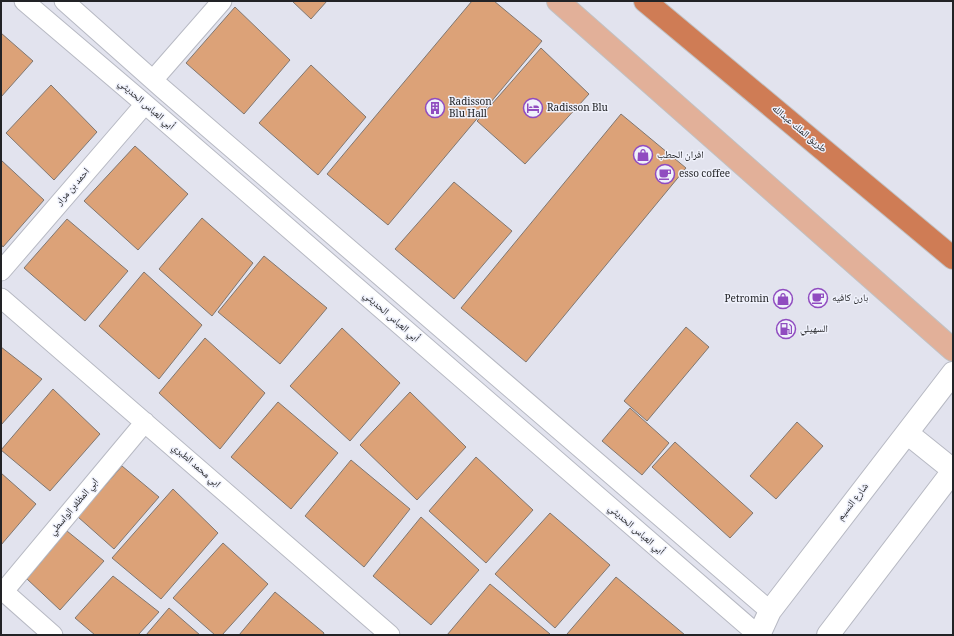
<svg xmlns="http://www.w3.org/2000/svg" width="954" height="636" font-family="Georgia,'Noto Naskh Arabic',serif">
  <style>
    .building { fill: #dca278; stroke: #807771 }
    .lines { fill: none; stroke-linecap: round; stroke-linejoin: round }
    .street-casing { stroke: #b7b9c3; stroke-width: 21 }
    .secondary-casing { stroke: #b7b9c3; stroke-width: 24 }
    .primary-casing { stroke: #c1c1c2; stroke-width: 24 }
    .highway-casing { stroke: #c1c1c2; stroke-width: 24 }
    .street { stroke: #fff; stroke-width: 19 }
    .secondary { stroke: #fff; stroke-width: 22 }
    .primary { stroke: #e2b099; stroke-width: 22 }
    .highway { stroke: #cf7c55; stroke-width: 22 }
    .labels { text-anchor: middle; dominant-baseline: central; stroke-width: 3; stroke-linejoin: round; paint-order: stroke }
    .poi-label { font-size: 10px; fill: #222326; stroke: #eff1fb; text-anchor: start }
    .street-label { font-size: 10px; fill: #222326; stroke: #eff1fb }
  </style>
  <rect width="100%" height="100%" fill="#e2e3ee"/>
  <!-- building -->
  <path class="building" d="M292,1H327L311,19Z
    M472,1H494L542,41L388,225L327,174Z
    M235,7L290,60L244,114L186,63Z
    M1,33L33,61L1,97Z
    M541,48L589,94L525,164L477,121Z
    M311,65L366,117L318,175L259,123Z
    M51,85L97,132L54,180L6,133Z
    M621,114L686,168L526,362L461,308Z
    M135,146L188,194L138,250L84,201Z
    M1,160L44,200L3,247L1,244Z
    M454,182L512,231L454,299L395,249Z
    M202,218L253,263L212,316L159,269Z
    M67,219L128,271L85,321L24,268Z
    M264,256L327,308L280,364L218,312Z
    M144,272L202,325L159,379L99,326Z
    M686,327L709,347L647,421L624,401Z
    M342,328L400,383L350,441L290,386Z
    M205,338L265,393L220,449L159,393Z
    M1,347L42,379L1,425Z
    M53,389L100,434L50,491L1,450Z
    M410,392L466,447L417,500L360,445Z
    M278,402L338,453L291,509L231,457Z
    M630,408L669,443L642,475L602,441Z
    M797,422L823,446L776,499L750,476Z
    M675,442L753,513L730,538L652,467Z
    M476,457L533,510L486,563L429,511Z
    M351,460L410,509L364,567L305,516Z
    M122,466L159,497L114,549L78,517Z
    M1,473L36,504L1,545Z
    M173,489L218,533L161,599L112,558Z
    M550,513L610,565L555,628L495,574Z
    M421,517L479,570L431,625L373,576Z
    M67,531L104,561L60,610L27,579Z
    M223,543L268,584L222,635H215L173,598Z
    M113,576L159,612L138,635H95L75,618Z
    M616,577L685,635H568L567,634Z
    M490,584L550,634L549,635H447Z
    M275,592L324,633L323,635H239Z
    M169,608L200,635H146Z"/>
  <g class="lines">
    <!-- street casing -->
    <g class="street-casing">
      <path id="street" d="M24,1L145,104L758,635
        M64,1L163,89L770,611
        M153,80L222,1
        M1,271L145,104
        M1,298L390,635
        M1,589L53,635
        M4,591L145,422"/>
    </g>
    <!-- secondary casing -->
    <g class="secondary-casing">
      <path id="secondary" d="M907,433L953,470
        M759,635L770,611L953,373
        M828,635L953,471"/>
    </g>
    <!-- primary casing -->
    <g class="primary-casing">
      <path id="primary" d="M558,1L953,350"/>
    </g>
    <!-- highway casing -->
    <g class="highway-casing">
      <path id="highway" d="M645,1L953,258"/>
    </g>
    <!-- street -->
    <use href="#street" class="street"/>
    <!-- secondary -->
    <use href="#secondary" class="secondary"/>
    <!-- primary -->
    <use href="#primary" class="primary"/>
    <!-- highway -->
    <use href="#highway" class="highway"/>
  </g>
  <!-- icons -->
  <defs>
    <g id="building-ring" transform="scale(1)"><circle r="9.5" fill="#eff1fb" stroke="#904cc0" stroke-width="1.5"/><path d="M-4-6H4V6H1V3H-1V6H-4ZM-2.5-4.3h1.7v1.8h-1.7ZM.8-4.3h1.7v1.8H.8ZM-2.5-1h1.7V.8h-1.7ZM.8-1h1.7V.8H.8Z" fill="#904cc0"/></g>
    <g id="hotel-ring" transform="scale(1)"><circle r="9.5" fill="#eff1fb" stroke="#904cc0" stroke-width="1.5"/><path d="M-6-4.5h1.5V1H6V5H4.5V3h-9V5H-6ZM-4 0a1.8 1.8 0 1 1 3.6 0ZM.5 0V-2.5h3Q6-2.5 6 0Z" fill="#904cc0"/></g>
    <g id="shop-ring" transform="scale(1)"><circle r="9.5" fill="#eff1fb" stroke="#904cc0" stroke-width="1.5"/><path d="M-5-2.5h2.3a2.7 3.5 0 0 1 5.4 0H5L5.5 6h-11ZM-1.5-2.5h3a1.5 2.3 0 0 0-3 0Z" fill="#904cc0"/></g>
    <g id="cafe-ring" transform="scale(1)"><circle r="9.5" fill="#eff1fb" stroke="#904cc0" stroke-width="1.5"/><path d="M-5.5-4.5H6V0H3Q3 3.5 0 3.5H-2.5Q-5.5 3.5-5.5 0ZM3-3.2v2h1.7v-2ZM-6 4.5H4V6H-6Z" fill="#904cc0"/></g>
    <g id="fuel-ring" transform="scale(1)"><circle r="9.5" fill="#eff1fb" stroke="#904cc0" stroke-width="1.5"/><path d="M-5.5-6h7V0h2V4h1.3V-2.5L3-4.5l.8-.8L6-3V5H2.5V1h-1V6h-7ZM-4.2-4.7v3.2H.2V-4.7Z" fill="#904cc0"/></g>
  </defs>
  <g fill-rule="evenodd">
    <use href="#building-ring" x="435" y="108"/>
    <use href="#hotel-ring" x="533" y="108"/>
    <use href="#shop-ring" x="643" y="155"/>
    <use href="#cafe-ring" x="665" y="174"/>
    <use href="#cafe-ring" x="818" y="298"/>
    <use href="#shop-ring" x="783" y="299"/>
    <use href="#fuel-ring" x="786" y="329"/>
  </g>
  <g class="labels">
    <!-- poi labels -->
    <g class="poi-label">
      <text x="449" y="102">Radisson<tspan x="449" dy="12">Blu Hall</tspan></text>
      <text x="547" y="108">Radisson Blu</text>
      <text x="657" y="155">افران الحطب</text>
      <text x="679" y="174">esso coffee</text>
      <text x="832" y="298">بارن كافيه</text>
      <text x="769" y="299" text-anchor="end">Petromin</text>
      <text x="800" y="329">السهيلي</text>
    </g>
    <!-- street labels -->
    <g class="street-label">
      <text transform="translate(146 105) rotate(41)">أبي العباس الحديثي</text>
      <text transform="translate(799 129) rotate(40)">طريق الملك عبدالله</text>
      <text transform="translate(73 187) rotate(-49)">احمد بن مرار</text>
      <text transform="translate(391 317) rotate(41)">أبي العباس الحديثي</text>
      <text transform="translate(196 466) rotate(41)">ابي محمد الطبري</text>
      <text transform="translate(853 502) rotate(-52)">شارع النسيم</text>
      <text transform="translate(74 507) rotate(-50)">ابي المظفر الواسطي</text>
      <text transform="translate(636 530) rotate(41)">أبي العباس الحديثي</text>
    </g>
  </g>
  <!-- border -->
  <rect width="954" height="636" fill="none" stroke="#222326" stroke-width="4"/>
</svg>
